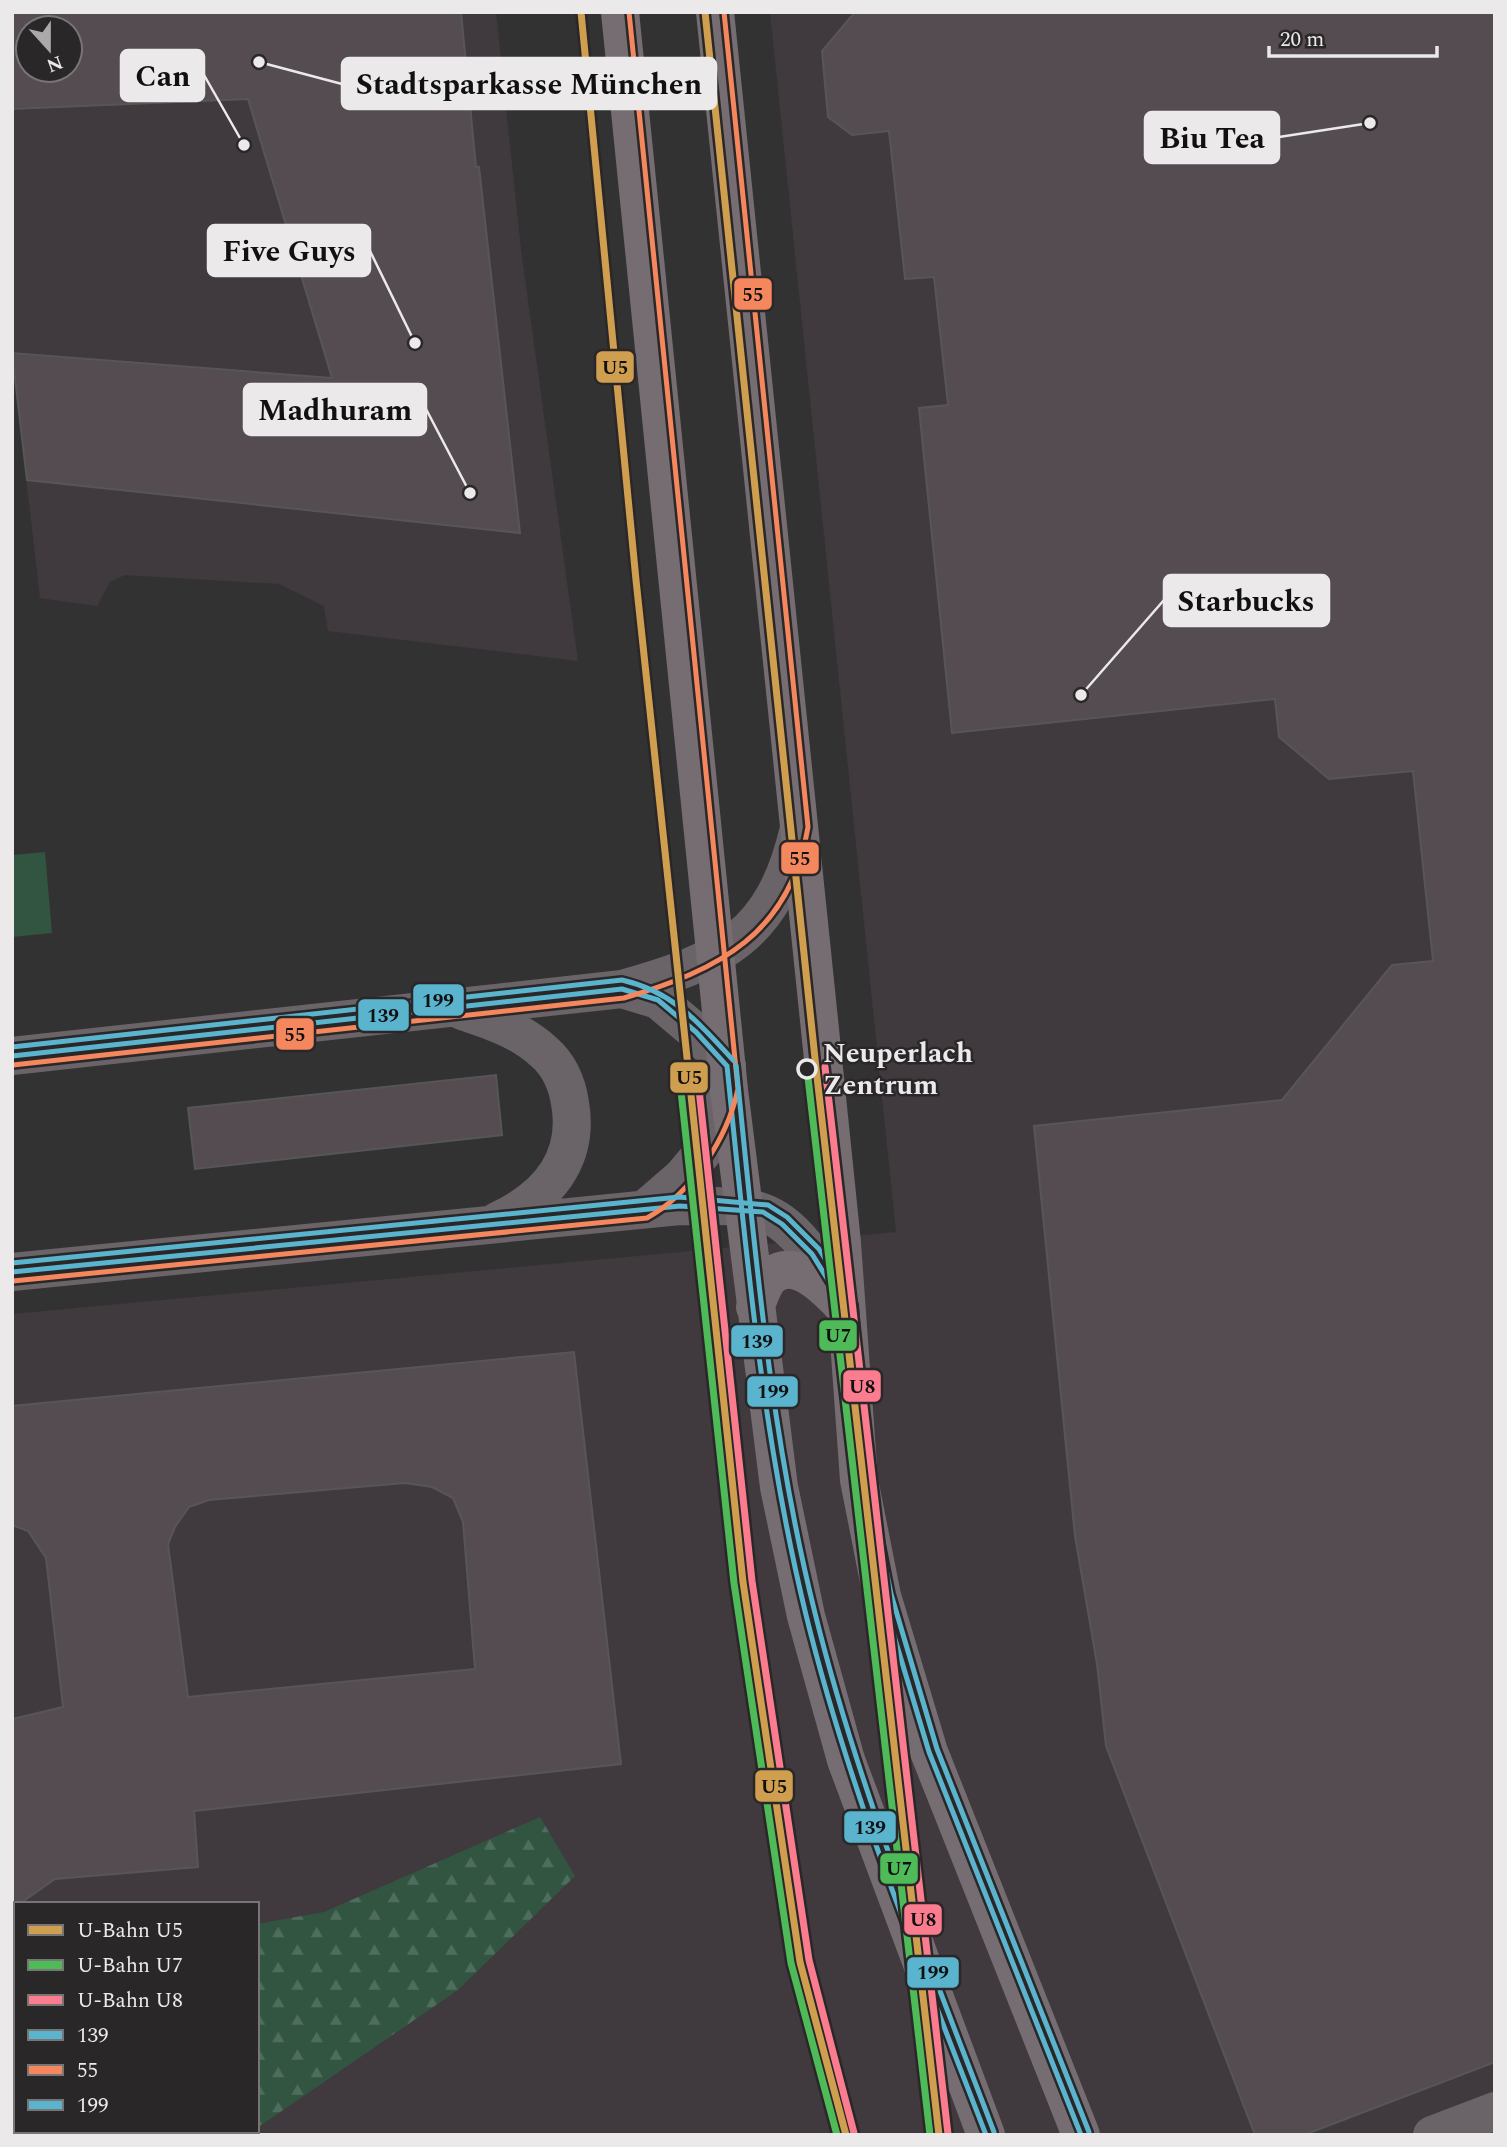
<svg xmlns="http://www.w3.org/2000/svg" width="1507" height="2147" font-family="Spectral,serif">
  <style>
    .built { fill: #40393e; fill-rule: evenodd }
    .forest { fill: url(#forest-firs) }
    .garden { fill: #315540 }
    .building { fill: #544c51; stroke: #575657; stroke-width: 2; fill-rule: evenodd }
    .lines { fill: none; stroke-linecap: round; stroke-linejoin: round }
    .minor { stroke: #6a6368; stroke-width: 38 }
    .major { stroke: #766d73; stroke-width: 38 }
    .bus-1-casing { stroke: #2a2729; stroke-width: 10 }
    .bus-2-casing { stroke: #2a2729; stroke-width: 10 }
    .bus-3-casing { stroke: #2a2729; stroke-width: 10 }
    .bus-1 { stroke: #5ab4ce; stroke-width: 5 }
    .bus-2 { stroke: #f4875d; stroke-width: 5 }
    .bus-3 { stroke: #5ab4ce; stroke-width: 5 }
    .metro-1-casing { stroke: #2a2729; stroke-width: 12 }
    .metro-2-casing { stroke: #2a2729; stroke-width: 12 }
    .metro-3-casing { stroke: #2a2729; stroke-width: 12 }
    .metro-1 { stroke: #d09e4f; stroke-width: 7 }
    .metro-2 { stroke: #4eba58; stroke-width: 7 }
    .metro-3 { stroke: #fb7c8e; stroke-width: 7 }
    .stop-dot { fill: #2a2729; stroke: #ebe9ea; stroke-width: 3.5 }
    .labels { text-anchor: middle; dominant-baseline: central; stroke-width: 5; stroke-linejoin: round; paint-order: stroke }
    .stop-label { font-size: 28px; font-weight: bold; fill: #ebe9ea; stroke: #2a2729; text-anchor: start }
    .leader { fill: none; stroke: #ebe9ea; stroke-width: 2.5 }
    .callout-dot { fill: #ebe9ea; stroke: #2a2729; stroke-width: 2.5 }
    .callout { fill: #ebe9ea; stroke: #ebe9ea; stroke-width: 2.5 }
    .callout-label { font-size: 30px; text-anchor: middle; font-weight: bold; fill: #111 }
    .line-badge { stroke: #2a2729; stroke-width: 2.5 }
    .pale-badge-label { font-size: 19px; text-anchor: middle; font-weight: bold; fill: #111 }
  </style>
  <defs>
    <pattern id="forest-firs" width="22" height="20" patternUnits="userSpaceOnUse" patternTransform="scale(1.75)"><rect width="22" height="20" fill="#315540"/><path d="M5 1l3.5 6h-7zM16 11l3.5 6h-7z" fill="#4f6d5c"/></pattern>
  </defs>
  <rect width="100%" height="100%" fill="#333233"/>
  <!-- built -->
  <path class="built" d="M12,12H496L521,250L578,661L328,631L324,606L279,584L125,575L110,582L97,606L40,598L12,356ZM28,28H70V70H28Z
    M770,12H1495V2135H12V1314L896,1232ZM16,1904H257V2131H16Z"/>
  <!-- forest -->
  <path class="forest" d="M540,1817L575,1876L458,1990L257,2128V1924L324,1912Z
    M16,2002V2131H252L247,2135H12V2005Z"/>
  <!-- garden -->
  <path class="garden" d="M45,852L52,933L12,937V855Z"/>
  <!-- building -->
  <path class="building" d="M12,12H461L476,167H479L520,533L27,480L12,353L332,378L248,99L12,109ZM28,28H70V70H28Z
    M855,12H1495V2062L1304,2135H1255L1106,1746L1097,1664L1075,1536L1034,1126L1282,1100L1392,965L1433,961L1413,771L1329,779L1279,737L1275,699L952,733L919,408L948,405L934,277L905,279L889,131L852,135L828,117L822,51Z
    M496,1075L502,1135L195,1169L188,1108Z
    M574,1352L621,1764L194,1811L198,1867L55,1879L12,1909V1719L63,1707L46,1558L28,1531L12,1525V1406ZM405,1483L432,1487L453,1498L463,1522L475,1669L188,1697L168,1544L175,1527L189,1507L209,1500Z"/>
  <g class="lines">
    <!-- minor -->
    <path class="minor" d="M622,989L658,1000L696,1032L727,1066
      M462,1011C492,1021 520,1030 544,1052C560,1066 567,1083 570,1103C580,1160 547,1198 497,1221
      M12,1056L622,989C722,961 774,937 799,828
      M645,1209L683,1176L703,1152L729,1090
      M12,1272L680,1206C705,1207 738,1203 762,1212C799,1225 822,1270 841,1301
      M1432,2135L1495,2111"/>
    <!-- major -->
    <path class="major" d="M620,12L729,1090L779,1487L806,1616L846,1760L986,2135
      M715,12L842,1243L859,1480L882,1596L929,1752L1081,2135
      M755,1307C759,1299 763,1284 770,1277C797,1254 829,1292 846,1309"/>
    <!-- bus-1 casing -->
    <g class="bus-1-casing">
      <path id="bus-1" d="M12,1056L622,989L658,1000L696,1032L727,1066
        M727,1066C746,1250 762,1435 806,1615C850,1794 920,1964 986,2135
        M12,1272L680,1206L763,1212L782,1224L812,1254L846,1309L859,1480L882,1596L929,1752L1081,2135"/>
    </g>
    <!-- bus-2 casing -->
    <g class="bus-2-casing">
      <path id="bus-2" d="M13,1065L624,998C719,970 790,934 808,827L724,12
        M13,1281L647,1218C692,1193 727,1139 738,1089L629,12"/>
    </g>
    <!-- bus-3 casing -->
    <g class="bus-3-casing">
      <path id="bus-3" d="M12,1047L622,980C674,992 698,1022 733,1060
        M736,1065C755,1249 770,1434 815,1613C859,1791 929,1961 994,2132
        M12,1263L679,1197L768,1205L787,1217L819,1249L854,1305L868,1479L891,1594L937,1749L1089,2132"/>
    </g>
    <!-- bus-1 -->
    <use href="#bus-1" class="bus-1"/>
    <!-- bus-2 -->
    <use href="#bus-2" class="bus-2"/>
    <!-- bus-3 -->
    <use href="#bus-3" class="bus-3"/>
    <!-- metro-1 casing -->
    <g class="metro-1-casing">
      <path id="metro-1" d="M581,12L636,580L743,1582L800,1962L846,2135
        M705,12L816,1068L939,2135"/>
    </g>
    <!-- metro-2 casing -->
    <g class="metro-2-casing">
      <path id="metro-2" d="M807,1069L930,2135
        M680,1082L734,1583L791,1963L837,2135"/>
    </g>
    <!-- metro-3 casing -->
    <g class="metro-3-casing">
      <path id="metro-3" d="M825,1067L948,2134
        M698,1080L752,1581L809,1960L854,2133"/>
    </g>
    <!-- metro-1 -->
    <use href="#metro-1" class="metro-1"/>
    <!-- metro-2 -->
    <use href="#metro-2" class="metro-2"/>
    <!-- metro-3 -->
    <use href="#metro-3" class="metro-3"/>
  </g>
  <!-- markers -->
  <circle class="stop-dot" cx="807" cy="1069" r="9"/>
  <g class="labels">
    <!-- stop labels -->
    <g class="stop-label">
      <text x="823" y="1053">Neuperlach<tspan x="823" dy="32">Zentrum</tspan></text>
    </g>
  </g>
  <!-- callouts -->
  <path class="leader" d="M244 145L204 75M259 62L342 84M1370 123L1279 137M415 343L370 251M470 493L426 409M1081 695L1164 600"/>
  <g class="callout-dot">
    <circle cx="244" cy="145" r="7"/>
    <circle cx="259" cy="62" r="7"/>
    <circle cx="1370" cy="123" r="7"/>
    <circle cx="415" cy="343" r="7"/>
    <circle cx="470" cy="493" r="7"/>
    <circle cx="1081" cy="695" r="7"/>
  </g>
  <g class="callout">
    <rect x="121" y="50" width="83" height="51" rx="7"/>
    <rect x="342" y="58" width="374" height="51" rx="7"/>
    <rect x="1145" y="112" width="134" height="51" rx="7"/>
    <rect x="208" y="225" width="162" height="51" rx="7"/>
    <rect x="244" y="384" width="182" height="51" rx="7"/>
    <rect x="1164" y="575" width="165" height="51" rx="7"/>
  </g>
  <g class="callout-label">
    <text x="163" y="86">Can</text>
    <text x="529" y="94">Stadtsparkasse München</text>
    <text x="1212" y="148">Biu Tea</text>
    <text x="289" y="261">Five Guys</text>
    <text x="335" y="420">Madhuram</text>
    <text x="1246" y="611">Starbucks</text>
  </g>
  <g class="line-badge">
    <rect x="733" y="277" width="40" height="34" rx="7" fill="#f4875d"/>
    <rect x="595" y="350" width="40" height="34" rx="7" fill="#d09e4f"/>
    <rect x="780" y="841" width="40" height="34" rx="7" fill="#f4875d"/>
    <rect x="412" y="983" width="53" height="34" rx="7" fill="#5ab4ce"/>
    <rect x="357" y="998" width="53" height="34" rx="7" fill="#5ab4ce"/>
    <rect x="275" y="1017" width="40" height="34" rx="7" fill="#f4875d"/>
    <rect x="669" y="1061" width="40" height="33" rx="7" fill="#d09e4f"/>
    <rect x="818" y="1319" width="40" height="33" rx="7" fill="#4eba58"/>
    <rect x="730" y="1324" width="54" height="34" rx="7" fill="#5ab4ce"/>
    <rect x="842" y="1369" width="40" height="34" rx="7" fill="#fb7c8e"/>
    <rect x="746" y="1375" width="53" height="33" rx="7" fill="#5ab4ce"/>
    <rect x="754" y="1769" width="40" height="34" rx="7" fill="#d09e4f"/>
    <rect x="843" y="1810" width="54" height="34" rx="7" fill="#5ab4ce"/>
    <rect x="879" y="1852" width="40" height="33" rx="7" fill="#4eba58"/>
    <rect x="903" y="1903" width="40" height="33" rx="7" fill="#fb7c8e"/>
    <rect x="906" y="1956" width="54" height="33" rx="7" fill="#5ab4ce"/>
  </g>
  <g class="pale-badge-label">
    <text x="753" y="301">55</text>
    <text x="615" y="374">U5</text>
    <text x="800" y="865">55</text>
    <text x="438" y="1007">199</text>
    <text x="383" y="1022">139</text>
    <text x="295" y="1041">55</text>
    <text x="689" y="1084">U5</text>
    <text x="838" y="1342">U7</text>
    <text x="757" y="1348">139</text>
    <text x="862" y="1393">U8</text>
    <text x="773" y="1398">199</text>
    <text x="774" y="1793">U5</text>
    <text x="870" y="1834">139</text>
    <text x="899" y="1875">U7</text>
    <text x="923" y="1926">U8</text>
    <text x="933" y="1979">199</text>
  </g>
  <!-- border -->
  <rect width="1507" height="2147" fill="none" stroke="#ebe9ea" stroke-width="28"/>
  <!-- legend -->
  <rect x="14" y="1902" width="245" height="231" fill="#2a2729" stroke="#777576" stroke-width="2"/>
  <rect x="28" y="1925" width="35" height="10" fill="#d09e4f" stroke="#777576" stroke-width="2"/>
  <text x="77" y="1937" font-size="21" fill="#ebe9ea">U-Bahn U5</text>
  <rect x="28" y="1960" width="35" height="10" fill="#4eba58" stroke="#777576" stroke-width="2"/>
  <text x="77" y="1972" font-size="21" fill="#ebe9ea">U-Bahn U7</text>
  <rect x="28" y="1995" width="35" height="10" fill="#fb7c8e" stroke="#777576" stroke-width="2"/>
  <text x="77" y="2007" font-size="21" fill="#ebe9ea">U-Bahn U8</text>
  <rect x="28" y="2030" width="35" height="10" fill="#5ab4ce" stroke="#777576" stroke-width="2"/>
  <text x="77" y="2042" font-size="21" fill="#ebe9ea">139</text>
  <rect x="28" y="2065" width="35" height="10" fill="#f4875d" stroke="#777576" stroke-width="2"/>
  <text x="77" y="2077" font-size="21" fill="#ebe9ea">55</text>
  <rect x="28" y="2100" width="35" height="10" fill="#5ab4ce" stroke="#777576" stroke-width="2"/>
  <text x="77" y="2112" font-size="21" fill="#ebe9ea">199</text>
  <!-- north arrow -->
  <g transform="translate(49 49) rotate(159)"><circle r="33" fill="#2a2729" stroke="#777576" stroke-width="2"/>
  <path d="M0-5L12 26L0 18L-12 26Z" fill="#aba9aa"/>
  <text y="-10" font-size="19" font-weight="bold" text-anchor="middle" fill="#ebe9ea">N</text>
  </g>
  <!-- scale -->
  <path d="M1269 46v10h168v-10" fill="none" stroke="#ebe9ea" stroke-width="3.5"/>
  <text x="1280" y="46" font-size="21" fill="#ebe9ea" stroke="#2a2729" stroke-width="5" paint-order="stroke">20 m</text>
</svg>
